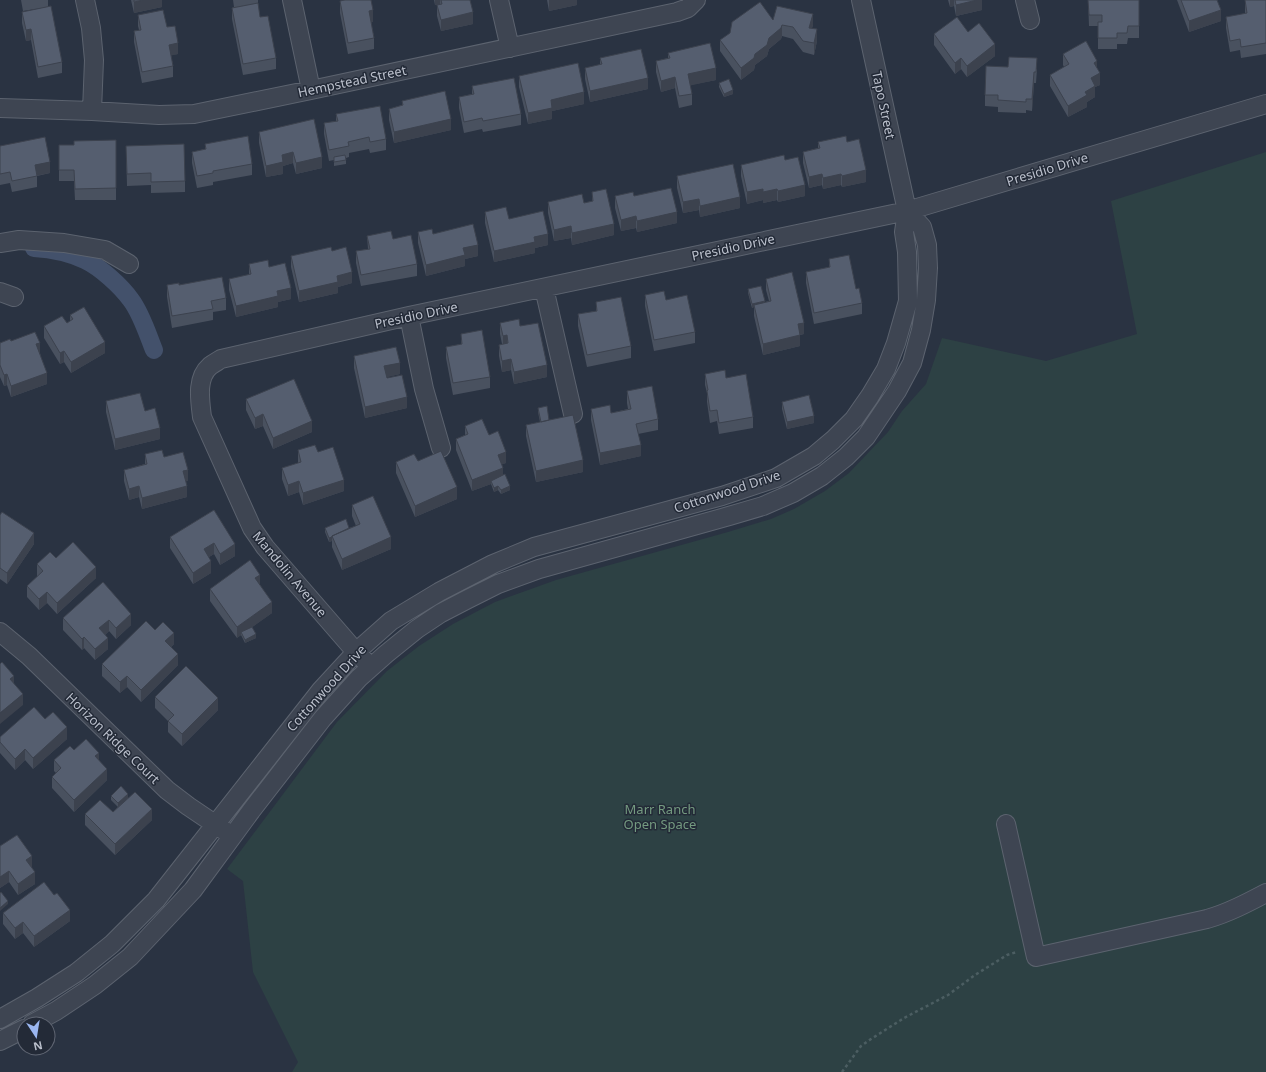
<svg xmlns="http://www.w3.org/2000/svg" width="1266" height="1072" font-family="'Noto Sans',sans-serif">
  <style>
    .green { fill: #2d4144 }
    .lines { fill: none; stroke-linecap: round; stroke-linejoin: round }
    .canal { stroke: #43516b; stroke-width: 18 }
    .minor-casing { stroke: #5c636f; stroke-width: 20 }
    .path { stroke: #4c5e62; stroke-width: 2.5; stroke-dasharray: 3 3; stroke-linecap: butt }
    .minor { stroke: #3e4552; stroke-width: 18 }
    .wall { fill: #49515f }
    .shaded-wall { fill: #3c424e }
    .building { fill: #555e6f; stroke: #3c424e }
    .labels { text-anchor: middle; dominant-baseline: central; stroke-width: 3; stroke-linejoin: round; paint-order: stroke }
    .street-label { font-size: 13px; fill: #bbc0cc; stroke: #232a37 }
    .park-label { font-size: 13px; fill: #749a80; stroke: #232a37 }
  </style>
  <rect width="100%" height="100%" fill="#2a3342"/>
  <!-- green -->
  <path class="green" d="M1266,152V1072H292L298,1062L253,972L243,881L227,869L337,722L387,671L419,646L453,624L495,602L556,580L728,532L771,519L794,509L825,491L849,473L888,432L902,411L926,384L942,338L1046,361L1137,334L1111,201Z"/>
  <g class="lines">
    <!-- canal -->
    <path class="canal" d="M34,248C50,249 70,253 85,260C100,267 121,286 131,300C141,313 148,335 154,350"/>
    <!-- minor casing -->
    <g class="minor-casing">
      <path id="minor" d="M85,0L91,28L94,60L92,111
        M292,0L311,90
        M499,0L510,48
        M1025,0L1030,20
        M0,108L92,111L159,115L194,114L311,90L677,12L688,8L696,0
        M0,243L19,240L64,243L105,250L129,264
        M544,288L573,414
        M0,292L14,297
        M409,316L424,389L441,448
        M0,632L29,656L167,790L188,806L225,831
        M371,667L356,652L265,547L252,528L202,417C200,400 196,378 210,366C214,363 218,361 221,359L409,316L907,211L1266,104
        M1006,824L1036,957L1207,919C1228,913 1247,903 1266,893
        M0,1019L37,998L76,973L112,944L156,900L321,690L356,652L391,621L439,592L493,564L534,547L722,496L776,478L814,456L833,440L854,419L870,396L886,369L896,343L908,301L907,252L904,232L907,211L861,0
        M32,1024L56,1011L95,985L130,957L193,890L251,811L323,718L359,678L386,654L417,629L441,613L468,599L498,584L539,569L729,516L763,506L793,493L822,476L846,457L866,437L897,391L912,363L921,330L926,300L928,268L927,245L922,227L907,211
        M0,1041L24,1029"/>
    </g>
    <!-- path -->
    <path class="path" d="M842,1072L861,1046L871,1039L904,1018L948,995L975,975L1007,955L1017,952"/>
    <!-- minor -->
    <use href="#minor" class="minor"/>
  </g>
  <!-- wall -->
  <path class="wall" d="M21,0H48V7L23,11Z
    M131,0H162V7L134,13Z
    M233,0H258V6L260,17L276,58V69L243,75L232,19V8L234,7Z
    M343,0H371L373,22H371L374,38V49L348,54L340,13V1H343Z
    M434,0H470L473,24L441,31L437,16V5L440,4L435,5Z
    M547,0H577V5L549,11Z
    M948,0H982V10L956,16L954,6L950,7Z
    M1088,0H1139V38H1128L1127,44H1117V49H1098V26H1089Z
    M1177,0H1217L1221,21L1189,32Z
    M1245,0H1266V54L1241,58L1240,50L1230,52L1226,28V17L1245,14Z
    M22,12L62,62V73L38,78L31,40L26,41L22,23Z
    M138,15L167,27L178,54L171,55L173,66V77L142,83L134,42V31L139,30L138,26Z
    M773,20L813,25L812,28L817,41L814,55L803,52L793,39L782,36L781,39L769,49L767,56L755,65L754,70L741,80L720,51V40Z
    M968,32L995,56L967,77L961,69L955,74L934,45V34Z
    M668,53L716,80L690,85L692,94V105L679,108L675,88L661,92L656,72V61L668,58Z
    M1063,54L1097,68L1100,85L1095,87V97L1087,102V107L1068,117L1050,86V75L1064,67L1063,65Z
    M600,58L648,89L590,102L585,79V68L600,65Z
    M1037,69L1036,83H1034L1032,111L1026,110V113L998,112V107L985,106V95Z
    M519,76L584,104L552,111V119L528,124L519,87Z
    M719,83L733,94L724,97L719,87Z
    M472,86L521,114V125L483,132L482,129L464,133L459,108V97L472,94Z
    M402,101L451,130L394,143L389,120V109L402,105Z
    M336,114L386,139V150L370,153L369,149L349,153V157L346,158V164L334,166V160L329,161L324,134V123L336,121Z
    M259,132L322,168L296,174L293,163L283,166V174L266,177L259,143Z
    M116,140V200H75L74,181H59V145H74Z
    M818,142H847L866,182L842,187L841,185L823,189L822,185L809,188L803,163V152L818,148Z
    M205,144L252,164V175L213,182V185L197,188L192,163V152L205,149Z
    M0,146L50,173L37,176V187L12,192L10,183L0,185Z
    M126,146L185,181V192L151,193V185L127,186Z
    M785,160L805,196L778,202L777,200L763,203V200L747,204L741,176V165Z
    M677,176L740,208L700,217L699,210L683,213L677,188Z
    M592,192L614,235L572,245L571,238L554,241L548,213V202L584,203L592,201Z
    M615,196H634L677,223L637,232L636,228L621,231L615,208Z
    M485,212L509,219L548,245L535,248V253L494,262L485,223Z
    M418,232L433,234L478,256L465,259V266L426,276L418,243Z
    M367,236L393,239L417,264V276L361,286L356,263V251L368,249Z
    M332,251L352,283L338,287V293L299,302L291,267V256Z
    M829,259L862,303V314L814,324L806,283V272L829,267Z
    M249,264L269,267L291,299L278,302V307L236,317L229,290V279L249,275Z
    M766,279L804,334L800,335V346L763,355L754,316V307L752,308L748,293V289L765,302L769,301L766,290Z
    M167,285H179L226,298V310L213,312V320L172,328L167,297Z
    M645,295L695,332V343L654,351L645,306Z
    M596,302L631,346V358L587,367L578,326V314L596,311Z
    M70,315L105,353L71,373L64,362L60,364L44,338V326L67,323L70,321Z
    M500,323L520,326L547,377L514,384L511,370L502,372L499,356V345L502,344L500,334Z
    M461,334L490,377V388L453,395L446,358V347L461,344Z
    M11,341L40,353L47,384L11,397L7,385L4,386L0,377V343Z
    M354,356L400,374L386,377L407,408L365,418L354,368Z
    M705,374L726,378L753,417V428L719,434L717,421L710,423L707,402V393L705,385Z
    M627,391L658,419V430L638,434L641,456L600,465L591,420V409L611,413L628,409L627,403Z
    M246,399L312,432L273,449L263,426L255,429L246,410Z
    M106,401L145,411L160,439L115,450L106,412Z
    M782,402L814,423L787,429L782,409Z
    M538,408L549,420L583,472L536,482L526,436V425L540,422L538,412Z
    M465,426L506,463L502,464L503,475L510,490L501,494L498,490L494,492L491,484L472,491L456,450V439L465,435Z
    M298,450L318,452L344,491L303,505L299,492L288,496L282,479V468L298,463Z
    M145,454L164,457L188,481H186L187,497L142,509L139,497L129,500L124,481V470L145,464Z
    M418,461L457,499L415,517L396,473V462Z
    M352,505L391,549L342,570L332,547V541L329,542L325,532V528H349L356,526L352,516Z
    M214,510L235,556L220,565L214,554L209,557L211,573L193,584L170,548V537Z
    M0,515L34,544L7,584L0,579Z
    M56,558L96,578L57,614L47,603L39,610L27,597V586L38,576H37V564Z
    M103,582L131,625L116,639L109,631L105,635L108,649L95,660L84,648L82,650L63,630V618Z
    M260,585L272,613L252,627L256,638L245,643L241,635L237,638L210,601V589Z
    M155,630L174,644L171,647L178,665L141,702L127,687L120,693L102,676V664Z
    M155,697L218,710L182,746L168,732V721L155,708Z
    M45,719L67,739L33,769L25,760L15,770L0,753V737Z
    M74,750L99,760L107,780L74,812L52,788V777L56,773L54,771V760Z
    M111,796L128,798L152,820L115,855L85,825V814L113,812L118,807L111,800Z
    M0,846L32,867L35,884L18,895L9,882L0,888Z
    M3,913L70,921L34,947L23,933L15,939L3,924Z"/>
  <!-- shaded-wall -->
  <path class="shaded-wall" d="M143,0H162V7L134,13V2Z
    M435,0H440V4L435,5Z
    M549,0H577V5L549,11Z
    M950,0H954V6L950,7Z
    M977,0H982V10L956,16V5Z
    M373,10V22L369,23V11Z
    M1221,10V21L1189,32V21Z
    M473,12V24L441,31V20Z
    M813,14V25L809,39V28Z
    M782,25V36L781,39L769,49L767,56L755,65L754,70L741,80V68L755,54L769,38Z
    M31,29V40L26,41V30Z
    M817,29V41L814,55V43Z
    M178,43V54L169,56V45Z
    M995,44V56L967,77V66Z
    M961,58V69L955,74V63Z
    M1097,61V72L1094,63Z
    M716,68V80L688,86V74Z
    M1034,72V83L1032,111V99Z
    M1100,73V85L1095,87V97L1087,102V107L1068,117V106L1085,92L1091,78Z
    M675,77V88L661,92V81Z
    M648,78V89L590,102V91Z
    M733,90V94L724,97V94Z
    M584,92V104L552,111V119L528,124V113L551,100Z
    M451,119V130L394,143V132Z
    M293,152V163L283,166V174L266,177V166L282,155Z
    M322,157V168L296,174V163Z
    M50,162V173L35,176V165Z
    M866,170V182L842,187V176Z
    M822,174V185L809,188V177Z
    M841,174V185L823,189V178Z
    M805,185V196L778,202V191Z
    M763,189V200L747,204V192Z
    M777,189V200L763,203V192Z
    M740,197V208L700,217V206Z
    M699,199V210L683,213V202Z
    M677,212V223L637,232V221Z
    M636,216V228L621,231V220Z
    M614,224V235L572,245V233Z
    M571,226V238L554,241V230Z
    M548,234V245L535,248V253L494,262V251L534,237Z
    M478,245V256L465,259V266L426,276V265L463,248Z
    M352,272V283L338,287V293L299,302V291L337,276Z
    M291,288V299L278,302V307L236,317V306L277,291Z
    M765,301V304L754,305V307L752,308V304Z
    M804,323V334L798,335V324Z
    M507,335V346L503,347V336Z
    M800,335V346L763,355V344Z
    M105,342V353L71,373V362Z
    M40,343V355L36,344Z
    M64,351V362L60,364V353Z
    M511,359V370L502,372V361Z
    M400,363V374L384,378V366Z
    M547,365V377L514,384V372Z
    M47,373V384L11,397V386Z
    M7,374V385L4,386V375Z
    M407,397V408L365,418V407Z
    M263,414V426L255,429V418Z
    M814,416V423L787,429V422Z
    M312,421V432L273,449V438Z
    M160,428V439L115,450V439Z
    M641,445V456L600,465V453Z
    M506,452V463L498,466V455Z
    M583,460V472L536,482V471Z
    M503,468V479L491,481V484L472,491V480Z
    M188,470V481L183,482V471Z
    M344,480V491L303,505V493Z
    M299,481V492L288,496V485Z
    M139,486V497L129,500V489Z
    M187,486V497L142,509V498Z
    M498,486V490L494,492V488Z
    M510,486V490L501,494V490Z
    M457,487V499L415,517V506Z
    M34,533V544L7,584V573Z
    M332,537V541L329,542V538Z
    M391,537V549L342,570V559Z
    M214,543V554L204,560V549Z
    M235,544V556L220,565V554Z
    M211,561V573L193,584V573Z
    M96,567V578L57,614V603Z
    M260,575V586L255,578Z
    M47,592V603L39,610V599Z
    M272,602V613L243,634L241,632V635L237,638V627Z
    M131,614V625L116,639V628Z
    M109,620V631L99,640V628Z
    M174,633V644L165,653V641Z
    M256,634V638L245,643V640Z
    M84,637V648L82,650V639Z
    M108,638V649L95,660V649Z
    M178,654V665L141,702V690Z
    M14,676V688L10,679Z
    M127,676V687L120,693V682Z
    M23,694V705L0,724V713Z
    M218,698V710L182,746V734Z
    M67,727V739L33,769V758Z
    M25,749V760L15,770V759Z
    M99,753V764L95,756Z
    M107,769V780L74,812V800Z
    M128,794V798L118,807V803Z
    M152,809V820L115,855V844Z
    M32,856V867L26,871V860Z
    M9,871V882L0,888V877Z
    M35,872V884L18,895V884Z
    M8,901V904L0,911V908Z
    M70,910V921L34,947V936Z
    M23,922V933L15,939V928Z"/>
  <!-- building -->
  <path class="building" d="M134,0H143L134,2Z
    M345,0H371L373,10L369,11L374,38L348,43L340,1Z
    M441,0H470L473,12L441,20L437,5L442,4Z
    M955,0H977L956,5Z
    M1088,0H1139V26H1128L1127,33H1117V38H1098V22H1102V15H1089Z
    M1181,0H1217L1221,10L1189,21Z
    M1245,0H1266V43L1241,47L1240,39L1230,41L1226,17L1247,13Z
    M760,2L773,20L777,6L813,14L809,28L817,29L814,43L803,41L793,27L782,25L781,28L769,38L767,45L755,54L754,58L741,68L720,40L730,33L732,22Z
    M258,3L260,17L268,16L276,58L243,64L232,8Z
    M51,6L62,62L38,67L31,29L26,30L22,12Z
    M163,10L167,27L175,26L178,43L169,45L173,66L142,72L134,31L141,30L138,15Z
    M957,17L968,32L979,23L995,44L967,66L961,58L955,63L934,34Z
    M1086,41L1097,61L1094,63L1100,73L1091,78L1095,86L1085,92L1087,95L1068,106L1050,75L1069,64L1063,54Z
    M710,43L716,68L688,74L692,94L679,96L675,77L661,81L656,61L670,58L668,53Z
    M641,49L648,78L590,91L585,68L602,64L600,58Z
    M1009,57L1037,58L1036,72H1034L1032,99H1026V102L998,100V95H985L986,66L1008,67Z
    M578,63L584,92L551,100L552,108L528,113L519,76Z
    M514,78L521,114L483,121L482,118L464,122L459,97L474,94L472,86Z
    M729,79L733,90L724,94L719,83Z
    M445,91L451,119L394,132L389,109L403,105L402,101Z
    M380,106L386,139L370,142L369,137L348,142L349,146L329,150L324,123L338,121L336,114Z
    M314,119L322,157L296,163L293,152L282,155L283,162L266,166L259,132Z
    M248,136L252,164L213,171V173L197,176L192,152L206,149L205,144Z
    M846,136L847,142L859,139L866,170L842,176L841,174L823,178L822,174L809,177L803,152L820,148L818,142Z
    M45,137L50,162L35,165L37,176L12,181L10,172L0,174V146Z
    M116,140V188L75,189L74,170H59V145H74V141Z
    M184,144L185,181L151,182V173L127,174L126,146Z
    M345,155L346,160L334,162V157Z
    M784,155L785,160L798,157L805,185L778,191L777,189L763,192V189L747,192L741,165Z
    M733,164L740,197L700,206L699,199L683,202L677,176Z
    M671,188L677,212L637,221L636,216L621,220L615,196L633,192L634,196Z
    M606,189L614,224L572,233L571,226L554,230L548,202L582,194L584,203L593,201L592,192Z
    M506,207L509,219L543,211L548,234L534,237L535,242L494,251L485,212Z
    M473,224L478,245L463,248L465,255L426,265L418,232L432,229L433,234Z
    M391,231L393,239L411,235L417,264L361,275L356,251L370,249L367,236Z
    M331,247L332,251L346,247L352,272L337,276L338,282L299,291L291,256Z
    M849,255L856,289L859,288L862,303L814,313L806,272L830,267L829,259Z
    M268,260L269,267L285,263L291,288L277,291L278,296L236,306L229,279L251,274L249,264Z
    M792,272L804,323L798,324L800,335L763,344L754,305L771,301L766,279Z
    M222,277L226,298L211,301L213,309L172,316L167,285L179,283V285Z
    M761,286L765,301L752,304L748,289Z
    M664,291L666,300L687,295L695,332L654,340L645,295Z
    M621,297L631,346L587,355L578,314L597,311L596,302Z
    M84,307L105,342L71,362L64,351L60,353L44,326L62,316L67,323L73,319L70,315Z
    M519,319L520,326L538,323L547,365L514,372L511,359L502,361L499,345L508,343L507,335L503,336L500,323Z
    M482,330L490,377L453,383L446,347L462,344L461,334Z
    M35,332L40,343L36,344L47,373L11,386L7,374L4,375L0,365V343L10,339L11,341Z
    M396,347L400,363L384,366L387,378L402,375L407,397L365,407L354,356Z
    M725,370L726,378L746,374L753,417L719,423L717,410L710,411L707,391L708,390L705,374Z
    M294,379L312,421L273,438L263,414L255,418L246,399Z
    M652,386L658,419L636,424L641,445L600,453L591,409L610,405L611,413L631,409L627,391Z
    M140,393L145,411L155,408L160,428L115,439L106,401Z
    M809,395L814,416L787,422L782,402Z
    M547,406L549,420L541,422L538,408Z
    M573,415L583,460L536,471L526,425Z
    M482,419L489,435L498,431L506,452L498,455L503,468L472,480L456,439L468,434L465,426Z
    M315,445L318,452L333,447L344,480L303,493L299,481L288,485L282,468L301,462L298,450Z
    M162,450L164,457L183,452L188,470L183,471L187,486L142,498L139,486L129,489L124,470L147,464L145,454Z
    M441,451L457,487L415,506L396,462L414,454L418,461Z
    M505,474L510,486L501,490L498,486L494,488L491,481Z
    M373,496L391,537L342,559L332,536L360,524L352,505Z
    M214,510L235,544L220,554L214,543L204,549L211,561L193,573L170,537Z
    M2,512L34,533L7,573L0,568V515Z
    M346,519L349,528L332,536V537L329,538L325,528Z
    M73,542L96,567L57,603L47,592L39,599L27,586L43,571L37,564L50,552L56,558Z
    M250,560L260,575L255,578L272,602L237,627L210,589Z
    M103,582L131,614L116,628L109,620L99,628L108,638L95,649L84,637L82,639L63,618Z
    M146,621L155,630L163,622L174,633L165,641L178,654L141,690L127,676L120,682L102,664Z
    M252,627L256,634L245,640L241,632Z
    M2,662L14,676L10,679L23,694L0,713V664Z
    M186,666L218,698L182,734L168,721L174,715L155,697Z
    M34,707L45,719L53,712L67,727L33,758L25,749L15,759L0,742V737Z
    M86,739L99,753L95,756L107,769L74,800L52,777L61,768L54,760L70,746L74,750Z
    M121,786L128,794L118,803L111,796Z
    M135,792L152,809L115,844L85,814L100,800L113,812Z
    M17,835L32,856L26,860L35,872L18,884L9,871L0,877V846Z
    M44,882L54,895L57,893L70,910L34,936L23,922L15,928L3,913Z
    M1,892L8,901L0,908V893Z"/>
  <g class="labels">
    <!-- street labels -->
    <g class="street-label">
      <text transform="translate(352 81) rotate(-12)">Hempstead Street</text>
      <text transform="translate(884 105) rotate(78)">Tapo Street</text>
      <text transform="translate(1047 169) rotate(-17)">Presidio Drive</text>
      <text transform="translate(733 247) rotate(-12)">Presidio Drive</text>
      <text transform="translate(416 315) rotate(-12)">Presidio Drive</text>
      <text transform="translate(727 491) rotate(-18)">Cottonwood Drive</text>
      <text transform="translate(290 574) rotate(50)">Mandolin Avenue</text>
      <text transform="translate(326 688) rotate(-48)">Cottonwood Drive</text>
      <text transform="translate(113 738) rotate(44)">Horizon Ridge Court</text>
    </g>
    <!-- park labels -->
    <g class="park-label">
      <text x="660" y="809">Marr Ranch<tspan x="660" dy="15">Open Space</tspan></text>
    </g>
  </g>
  <!-- north arrow -->
  <g transform="translate(36 1036) rotate(168)"><circle r="19" fill="#232a37" stroke="#606673"/>
  <path d="M0-3L7 15L0 10L-7 15Z" fill="#9bb7f1"/>
  <text y="-6" font-size="11" font-weight="bold" text-anchor="middle" fill="#bbc0cc">N</text>
  </g>
</svg>
